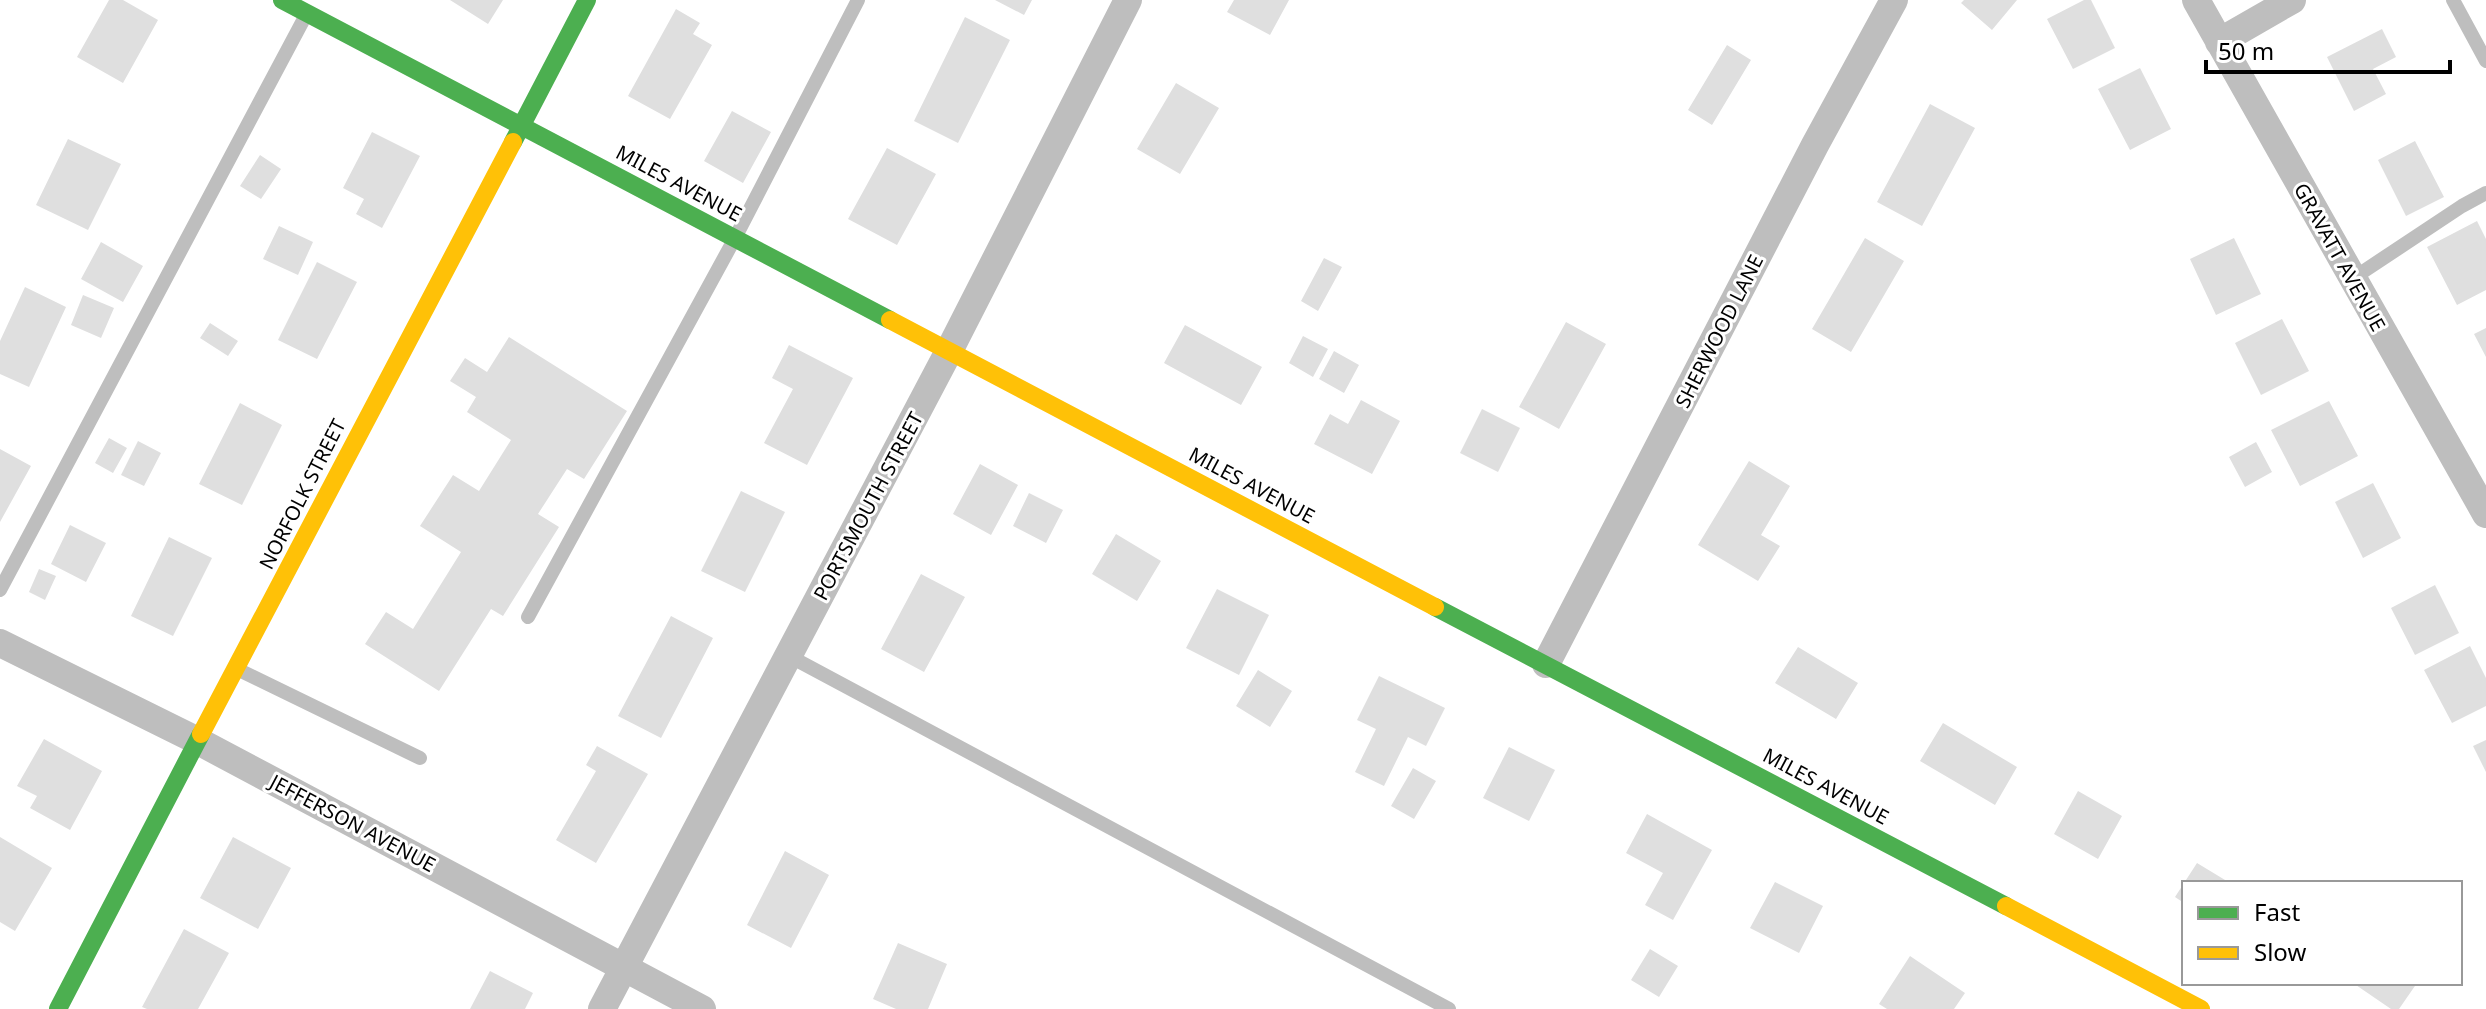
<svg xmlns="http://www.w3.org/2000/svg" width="2486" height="1009" font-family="'Noto Sans',sans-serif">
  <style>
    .building { fill: #dfdfdf }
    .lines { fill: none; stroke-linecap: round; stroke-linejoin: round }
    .lane { stroke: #bebebe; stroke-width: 14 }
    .street { stroke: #bebebe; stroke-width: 28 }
    .fast { stroke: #4caf50; stroke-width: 18 }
    .slow { stroke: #ffc107; stroke-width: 18 }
    .labels { text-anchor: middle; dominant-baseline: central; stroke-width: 6; stroke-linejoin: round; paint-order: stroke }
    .street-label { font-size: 20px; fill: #000; stroke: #fff }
  </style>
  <rect width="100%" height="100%" fill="#fff"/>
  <!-- building -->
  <path class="building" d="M109,0H123L158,20L123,83L77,57Z
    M450,0H503L488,24Z
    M995,0H1032L1024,15Z
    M1234,0H1289L1270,35L1227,12Z
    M1964,0H2017L1992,30L1961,3Z
    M2084,0H2091L2115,48L2073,69L2047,19Z
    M676,9L700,23L693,34L712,45L670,119L628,96Z
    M965,17L1010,40L958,143L914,121Z
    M2382,29L2396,57L2373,69L2386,94L2354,111L2327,57Z
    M1727,45L1751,60L1712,125L1688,110Z
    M2140,68L2171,129L2130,150L2098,89Z
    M1176,83L1219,108L1180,174L1137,149Z
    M1930,104L1975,128L1922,226L1877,202Z
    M732,111L771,132L743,183L704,161Z
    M372,132L420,156L382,228L356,214L364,199L343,188Z
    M68,139L121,164L88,230L36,205Z
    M2415,141L2444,197L2406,216L2378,160Z
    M887,148L936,174L897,245L848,219Z
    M260,155L281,169L261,199L240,186Z
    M2477,221L2486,239V290L2457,305L2427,247Z
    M279,226L313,242L298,275L263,259Z
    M1865,238L1904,261L1851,352L1812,329Z
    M2234,238L2261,294L2216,315L2190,259Z
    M101,242L143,266L123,302L81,279Z
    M1324,258L1342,267L1318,311L1301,301Z
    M317,262L357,282L317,359L278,340Z
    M25,287L66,307L29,387L0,374V341Z
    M83,295L114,308L101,338L71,325Z
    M2282,319L2309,371L2261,395L2235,343Z
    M1566,322L1606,344L1559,429L1519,407Z
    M210,323L238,341L228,356L200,338Z
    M1185,325L1262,367L1241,405L1164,363Z
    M2486,328V357L2474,334Z
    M1303,336L1328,349L1313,377L1289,363Z
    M509,337L627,411L584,479L567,469L538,514L559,527L503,616L491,609L439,691L365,644L386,612L413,629L461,552L420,526L453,475L479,491L511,440L467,412L476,397L450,381L465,358L487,372Z
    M789,345L853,378L807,465L764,443L793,389L772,378Z
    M1334,351L1359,365L1344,393L1319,379Z
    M1361,400L1400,421L1372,474L1314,444L1330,414L1348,424Z
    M2329,401L2358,456L2300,486L2271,430Z
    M240,403L282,425L242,505L199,484Z
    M1482,409L1520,428L1498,472L1460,453Z
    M109,438L127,448L113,473L95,463Z
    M138,441L161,453L144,486L121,475Z
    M2256,442L2272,472L2245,487L2229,457Z
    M0,449L31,466L0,522Z
    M1749,461L1790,486L1761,535L1780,546L1758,581L1698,545Z
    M980,464L1018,485L991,535L953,514Z
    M2373,483L2401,538L2363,558L2335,502Z
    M741,491L785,512L745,592L701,571Z
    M1029,493L1063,510L1046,543L1013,526Z
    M70,525L106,543L86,582L51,564Z
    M1116,534L1161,561L1137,601L1092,574Z
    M169,537L212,558L173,636L131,616Z
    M39,569L56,576L45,600L29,592Z
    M921,574L965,597L924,672L881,649Z
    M2435,585L2459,633L2415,655L2391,608Z
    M1217,589L1269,615L1239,675L1186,648Z
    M671,616L713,638L661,738L618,716Z
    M2470,646L2486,678V706L2452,723L2424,670Z
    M1798,647L1858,683L1836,719L1775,683Z
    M1258,670L1292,691L1270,727L1236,706Z
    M1379,676L1445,708L1426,746L1408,737L1384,786L1355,772L1376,729L1357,720Z
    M1943,723L2017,767L1995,805L1920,761Z
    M44,739L102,771L70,830L30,808L37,796L17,786Z
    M2486,740V772L2473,746Z
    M597,746L648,774L596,863L556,840L596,771L586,765Z
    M1509,747L1555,770L1529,821L1483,798Z
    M1413,768L1436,781L1414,819L1391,806Z
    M2078,791L2122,816L2098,859L2054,834Z
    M1647,814L1712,850L1673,920L1645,905L1663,873L1626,853Z
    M0,837L52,868L15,931L0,922Z
    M233,837L291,868L258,929L200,898Z
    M785,851L829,875L791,948L747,925Z
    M2197,863L2230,883H2184V903L2175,897Z
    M1775,882L1823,906L1799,953L1750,928Z
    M184,929L229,953L198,1009H147L142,1007Z
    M898,943L947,964L928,1009H896L873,999Z
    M1650,949L1678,966L1659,997L1631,980Z
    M1910,956L1965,993L1954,1009H1887L1879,1004Z
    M490,971L533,993L525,1009H470Z
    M2353,983H2417L2399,1009H2391Z"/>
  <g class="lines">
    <!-- lane -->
    <path class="lane" d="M2453,0L2486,61
      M2352,279L2462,206L2486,193
      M0,590L306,15
      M528,617L735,238L858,0
      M789,656L1449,1009
      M239,670L420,758"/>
    <!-- street -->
    <path class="street" d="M2196,0L2486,514
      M2219,42L2292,0
      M0,643L198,741L702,1009
      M1546,664L1815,145L1894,0
      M602,1009L949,351L1128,0"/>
    <!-- fast -->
    <path class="fast" d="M282,0L890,320
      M513,142L587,0
      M1435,607L2006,906
      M58,1009L201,734"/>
    <!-- slow -->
    <path class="slow" d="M890,320L1435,607
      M201,734L513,142
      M2006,906L2201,1009"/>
  </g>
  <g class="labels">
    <!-- street labels -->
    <g class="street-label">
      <text transform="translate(679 183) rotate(28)">MILES AVENUE</text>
      <text transform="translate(2340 257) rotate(61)">GRAVATT AVENUE</text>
      <text transform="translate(1719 331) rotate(-63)">SHERWOOD LANE</text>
      <text transform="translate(1252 485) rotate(28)">MILES AVENUE</text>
      <text transform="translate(302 494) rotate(-63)">NORFOLK STREET</text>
      <text transform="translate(868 506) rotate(-62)">PORTSMOUTH STREET</text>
      <text transform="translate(1826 786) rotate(28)">MILES AVENUE</text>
      <text transform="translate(353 823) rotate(28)">JEFFERSON AVENUE</text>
    </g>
  </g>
  <!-- legend -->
  <rect x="2182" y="881" width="280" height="104" fill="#ffffff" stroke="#999999" stroke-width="2"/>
  <rect x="2198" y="907" width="40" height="12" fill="#4caf50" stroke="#999999" stroke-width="2"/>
  <text x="2254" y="921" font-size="24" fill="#000000">Fast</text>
  <rect x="2198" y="947" width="40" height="12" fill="#ffc107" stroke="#999999" stroke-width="2"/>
  <text x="2254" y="961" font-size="24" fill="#000000">Slow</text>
  <!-- scale -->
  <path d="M2206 60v12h244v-12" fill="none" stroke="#000000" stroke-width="4"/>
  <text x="2218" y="60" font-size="24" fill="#000000" stroke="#ffffff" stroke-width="6" paint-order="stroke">50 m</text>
</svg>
